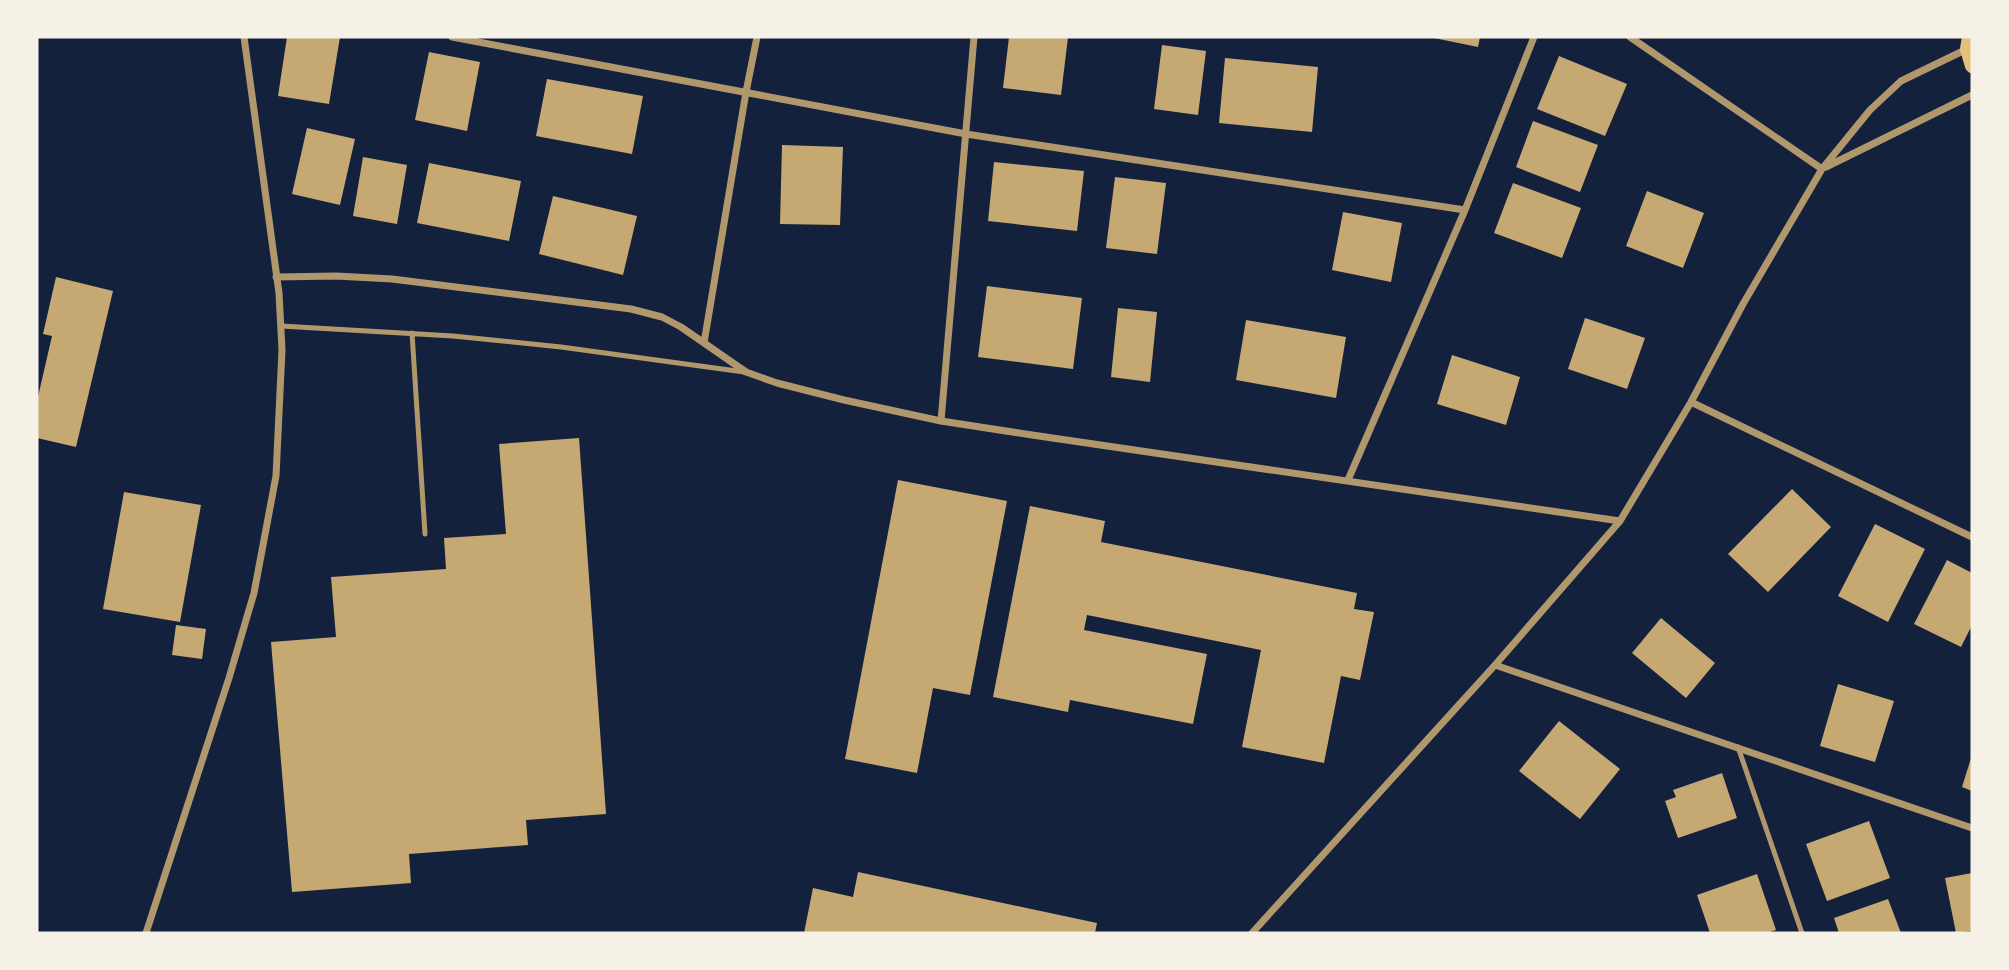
<svg xmlns="http://www.w3.org/2000/svg" width="2009" height="970" font-family="Roboto,sans-serif">
  <style>
    .building { fill: #c6a872 }
    .lines { fill: none; stroke-linecap: round; stroke-linejoin: round }
    .service { stroke: #b1986c; stroke-width: 5 }
    .minor { stroke: #b1986c; stroke-width: 7 }
    .secondary { stroke: #e5c07b; stroke-width: 14 }
  </style>
  <rect width="100%" height="100%" fill="#14213d"/>
  <!-- building -->
  <path class="building" d="M287,37H340L329,104L278,96Z
    M1009,37H1068L1061,95L1003,88Z
    M1429,37H1480L1478,47Z
    M1162,45L1206,51L1198,115L1154,109Z
    M429,52L480,62L467,131L415,120Z
    M1559,56L1627,84L1605,136L1537,109Z
    M1225,58L1318,67L1312,132L1219,123Z
    M547,79L643,96L632,154L536,136Z
    M1533,121L1598,145L1580,192L1516,167Z
    M307,128L355,139L340,205L292,194Z
    M782,145L843,147L840,225L780,224Z
    M363,157L407,165L397,224L353,216Z
    M994,162L1084,171L1077,231L988,221Z
    M429,163L521,181L509,241L417,223Z
    M1115,177L1166,183L1157,254L1106,248Z
    M1513,183L1581,208L1562,258L1494,233Z
    M1647,191L1704,213L1683,268L1626,246Z
    M553,196L637,216L623,275L539,254Z
    M1343,212L1402,223L1391,282L1332,270Z
    M56,277L113,291L76,447L37,438V401L52,336L43,334Z
    M987,286L1082,298L1073,369L978,357Z
    M1118,308L1157,312L1150,382L1111,377Z
    M1585,318L1645,338L1627,389L1568,369Z
    M1246,320L1346,337L1336,398L1236,380Z
    M1452,355L1520,377L1506,425L1437,404Z
    M579,438L606,814L526,820L528,845L409,854L411,883L292,892L271,642L336,637L331,577L446,569L444,538L506,534L499,444Z
    M898,480L1007,501L970,695L933,688L917,773L845,759Z
    M1792,489L1831,527L1768,592L1728,554Z
    M124,492L201,505L180,622L103,609Z
    M1030,506L1105,521L1101,542L1357,593L1354,609L1374,612L1360,680L1341,676L1324,763L1242,747L1261,650L1087,615L1084,630L1207,654L1193,724L1070,700L1068,712L993,697Z
    M1875,524L1925,549L1888,622L1838,596Z
    M1947,560L1972,573V625L1961,647L1914,624Z
    M1661,618L1715,663L1686,698L1632,653Z
    M176,625L206,629L202,659L172,655Z
    M1838,684L1894,701L1875,762L1820,746Z
    M1559,721L1620,769L1580,819L1519,771Z
    M1972,755V791L1962,787Z
    M1722,773L1737,818L1678,838L1665,801L1676,797L1673,790Z
    M1869,821L1890,878L1827,901L1806,844Z
    M858,872L1097,923L1095,933H804L813,888L853,897Z
    M1972,873V931L1956,933L1945,878Z
    M1757,874L1776,930L1766,933H1710L1697,895Z
    M1888,899L1901,933H1839L1834,918Z"/>
  <g class="lines">
    <!-- service -->
    <path class="service" d="M281,326L453,336L561,347L744,372
      M412,333L425,534
      M1738,747L1802,933"/>
    <!-- minor -->
    <path class="minor" d="M452,37L966,134L1465,210
      M1630,37L1822,169
      M1826,167L1972,95
      M276,277L336,276L392,279L631,309L662,317L681,327L746,372L777,383L844,400L941,421L1032,435L1620,521
      M704,343L746,92L757,37
      M1691,402L1972,537
      M941,421L974,37
      M1348,480L1465,210L1534,37
      M1495,665L1972,828
      M146,933L229,678L254,593L276,476L282,350L279,293L244,37
      M1252,933L1495,665L1620,521L1691,402L1743,304L1822,169L1870,110L1901,81L1967,49"/>
    <!-- secondary -->
    <path class="secondary" d="M1969,37L1967,49L1972,66"/>
  </g>
  <!-- border -->
  <rect width="2009" height="970" fill="none" stroke="#f6f1e7" stroke-width="77"/>
</svg>
